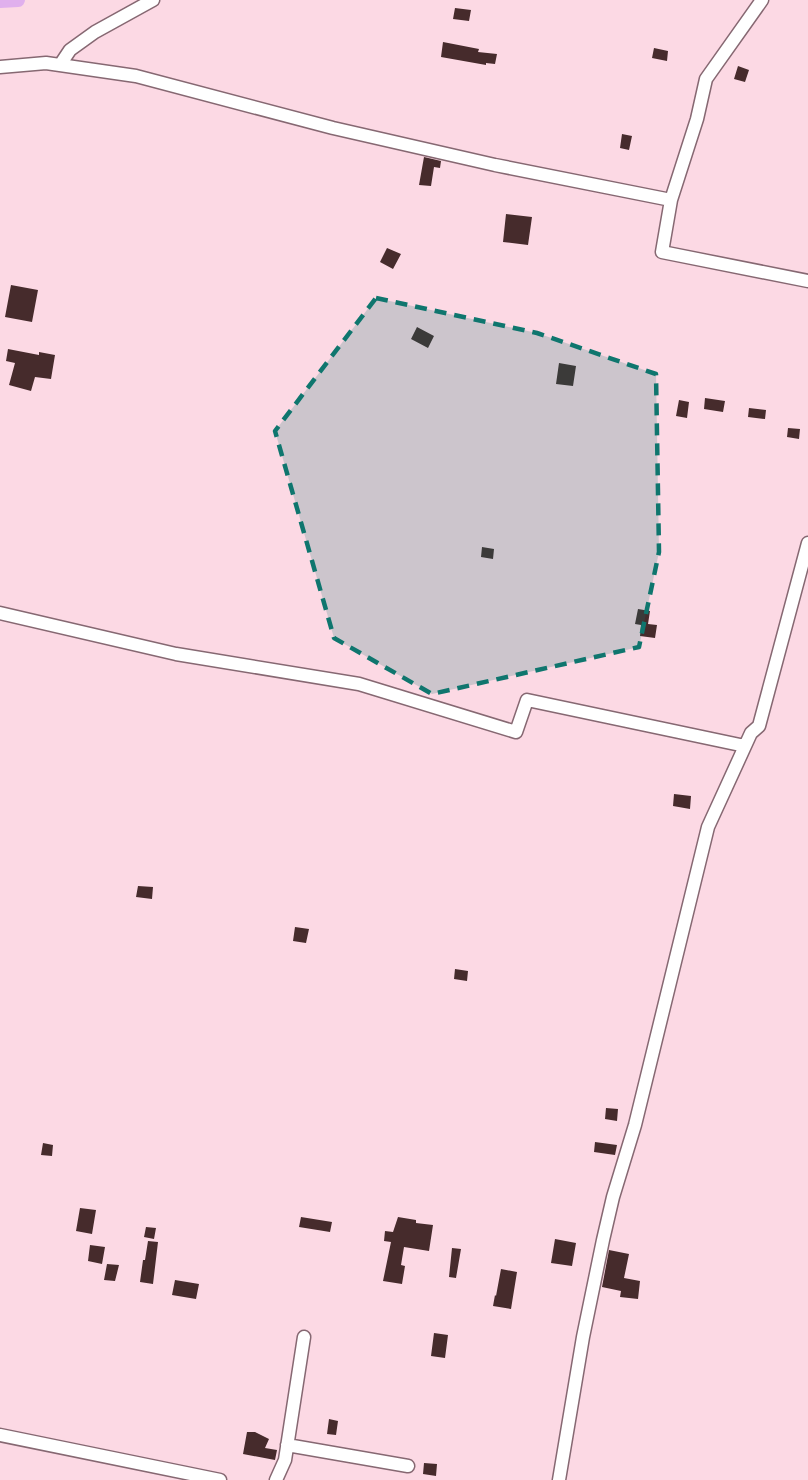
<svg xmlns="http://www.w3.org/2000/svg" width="808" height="1480" font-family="'Golos Text',sans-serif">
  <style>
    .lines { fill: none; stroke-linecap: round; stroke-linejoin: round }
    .canal { stroke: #e0b0ed; stroke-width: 14 }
    .building { fill: #462b2c }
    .minor-casing { stroke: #866872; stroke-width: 15 }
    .minor { stroke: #fff; stroke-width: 12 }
    .marked { fill: #0f766e; fill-opacity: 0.2; stroke: #0f766e; stroke-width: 4.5; stroke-dasharray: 12 8; stroke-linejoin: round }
  </style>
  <rect width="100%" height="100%" fill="#fcd9e4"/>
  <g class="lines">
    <!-- canal -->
    <path class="canal" d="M0,1L18,0"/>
  </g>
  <!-- building -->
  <path class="building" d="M455,8L471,10L469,21L453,19Z
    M443,42L479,49L478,52L497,54L495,64L486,63V65L441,57Z
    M654,48L668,51L667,61L652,58Z
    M738,66L749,70L745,82L734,79Z
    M622,134L632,136L629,150L620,148Z
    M424,157L441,161L440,168L434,167L431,186L419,185Z
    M506,214L532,217L528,245L503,242Z
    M387,248L401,254L393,269L380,262Z
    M11,285L38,290L32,322L5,317Z
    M417,327L434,336L428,348L411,339Z
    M8,349L39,355V352L55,355L51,379L35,377L31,391L9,385L15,363L6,361Z
    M559,363L576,366L573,386L556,384Z
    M705,398L725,401L723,412L704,409Z
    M679,400L689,402L687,418L676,416Z
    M749,408L766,410L765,419L748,417Z
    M788,428L800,429L799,439L787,437Z
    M482,547L494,549L493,559L481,557Z
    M638,609L650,611L648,624L657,625L655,638L640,636L641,625L635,624Z
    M674,794L691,796L690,809L673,806Z
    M138,886L153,887L152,899L136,897Z
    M295,927L309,929L306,943L293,941Z
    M455,969L468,971L467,981L454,979Z
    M606,1108L618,1109L617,1121L605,1119Z
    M595,1142L617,1145L615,1155L594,1152Z
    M43,1143L53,1145L52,1156L41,1155Z
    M80,1208L96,1210L92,1234L76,1231Z
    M301,1217L332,1222L330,1232L299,1227Z
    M398,1217L416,1220V1223L433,1225L429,1251L404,1247L401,1265L405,1266L402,1284L383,1281L391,1242L384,1241L385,1231L393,1232Z
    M146,1227L156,1228L154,1239L144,1237Z
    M555,1239L576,1243L572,1266L551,1263Z
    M148,1241L158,1242L153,1284L140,1282L143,1260H145Z
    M90,1245L105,1247L102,1264L88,1261Z
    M452,1248L461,1249L456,1278L449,1277Z
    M609,1250L629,1254L624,1278L640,1281L638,1299L620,1297L621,1291L602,1287Z
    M107,1264L119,1265L115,1281L104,1280Z
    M501,1269L517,1272L511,1309L493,1306L495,1295L496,1296Z
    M175,1280L199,1284L196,1299L172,1295Z
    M434,1333L448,1335L445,1358L431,1356Z
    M329,1419L338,1421L336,1435L327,1434Z
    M247,1432H255L269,1439L265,1448L277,1450L275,1460L243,1454Z
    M424,1463L437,1464L436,1476L423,1474Z"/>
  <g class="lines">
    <!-- minor casing -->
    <g class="minor-casing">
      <path id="minor" d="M60,65L70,50L95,32L153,0
        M0,67L46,63L136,76L333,128L495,165L671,200L662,252L808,281
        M671,200L697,119L706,79L762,0
        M0,613L176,654L359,684L516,732L527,700L745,746
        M0,1435L220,1480
        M287,1445L408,1466
        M276,1480L285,1460L304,1337
        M559,1480L583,1337L603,1240L613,1197L635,1125L708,827L751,733L759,726L808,543"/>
    </g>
    <!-- minor -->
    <use href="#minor" class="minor"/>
  </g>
  <!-- marked area -->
  <path class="marked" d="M376,298L537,333L656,374L659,552L639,647L432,694L334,638L275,431Z"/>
</svg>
